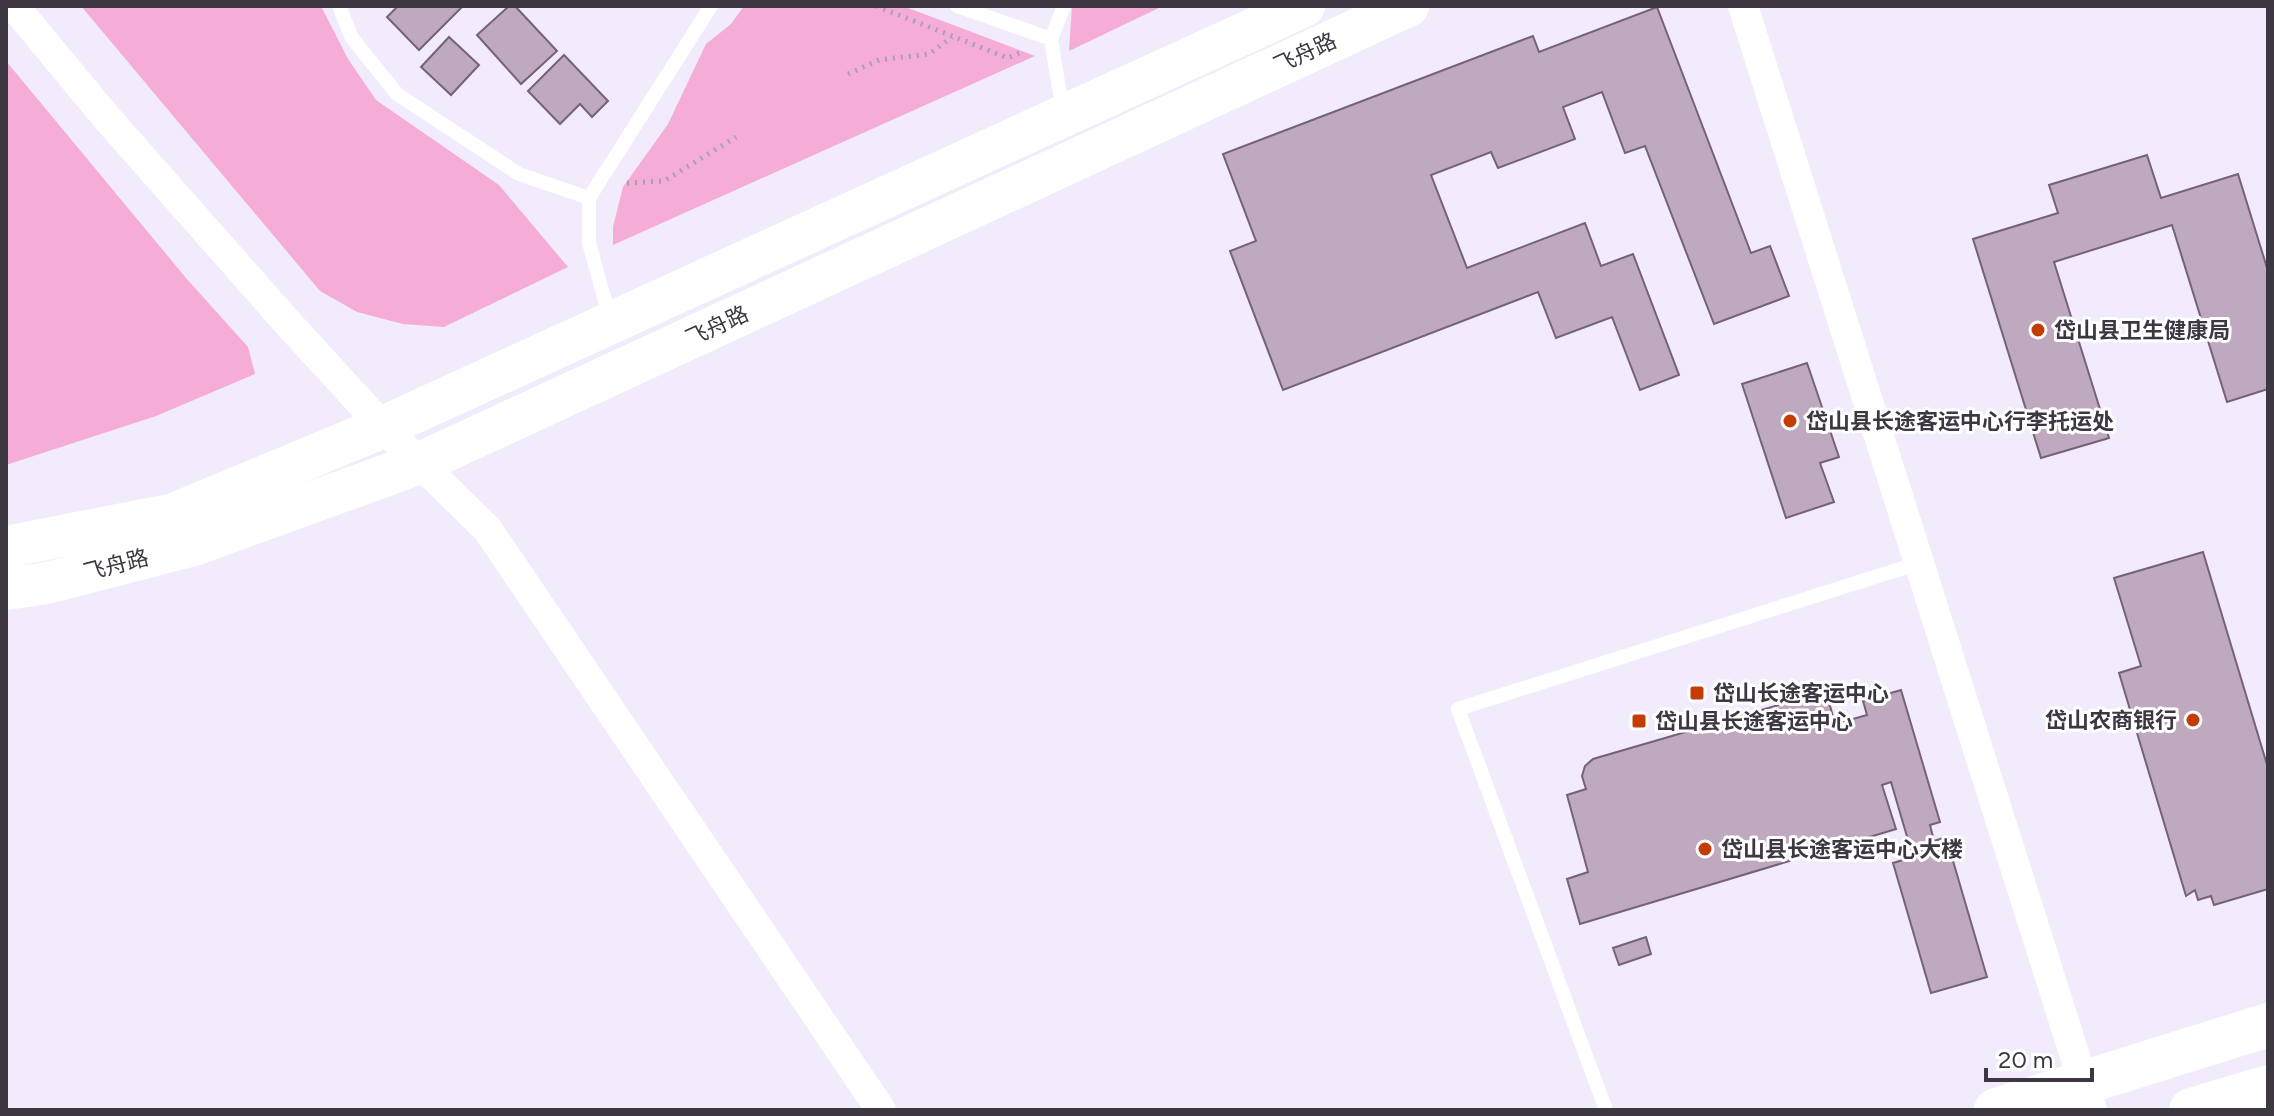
<svg xmlns="http://www.w3.org/2000/svg" width="2274" height="1116" font-family="Figtree,'Noto Sans SC',sans-serif">
  <style>
    .green { fill: #f5acd7 }
    .building { fill: #bfa9bf; stroke: #756276; stroke-width: 2 }
    .lines { fill: none; stroke-linecap: round; stroke-linejoin: round }
    .path { stroke: #a8a1af; stroke-width: 5; stroke-dasharray: 2 6; stroke-linecap: butt }
    .lane { stroke: #fff; stroke-width: 14 }
    .street { stroke: #fff; stroke-width: 30 }
    .secondary { stroke: #fff; stroke-width: 42 }
    .primary { stroke: #fff; stroke-width: 44 }
    .poi-dot { fill: #c33c02; stroke: #fff; stroke-width: 3 }
    .labels { text-anchor: middle; dominant-baseline: central; stroke-width: 6; stroke-linejoin: round; paint-order: stroke }
    .street-label { font-size: 22px; fill: #3d3742; stroke: #fff }
    .poi-label { font-size: 22px; font-weight: bold; fill: #3d3742; stroke: #fff; text-anchor: start }
  </style>
  <rect width="100%" height="100%" fill="#f2ebfb"/>
  <!-- green -->
  <path class="green" d="M81,6H321L348,59L376,100L499,185L568,267L444,327L403,324L357,312L320,291Z
    M744,6H903L1035,56L613,245V227L623,187L668,124L706,44L731,24Z
    M1072,6H1163L1069,51Z
    M6,61L186,278L248,347L255,374L156,416L6,465Z"/>
  <!-- building -->
  <path class="building" d="M398,6H459L461,8L419,50L387,17Z
    M509,6H515L557,51L521,84L477,35Z
    M1657,7L1751,253L1770,246L1789,296L1714,324L1645,146L1625,153L1602,92L1563,107L1575,139L1498,168L1491,152L1431,175L1467,268L1585,223L1601,266L1633,254L1679,375L1640,390L1612,317L1556,338L1538,292L1283,390L1230,251L1256,241L1223,154L1533,36L1539,52Z
    M449,37L479,65L451,95L421,67Z
    M564,55L608,101L592,117L580,104L560,124L528,91Z
    M2147,155L2161,198L2238,174L2268,271V389L2227,402L2172,225L2054,262L2109,438L2041,458L1973,239L2058,213L2049,185Z
    M1807,363L1839,457L1820,463L1834,502L1786,518L1742,384Z
    M2203,552L2268,768V889L2214,905L2211,896L2198,900L2195,890L2186,896L2119,673L2141,666L2114,578Z
    M1901,690L1940,822L1930,825L1934,841L1946,837L1987,977L1931,993L1893,863L1913,857L1891,782L1882,785L1896,829L1580,924L1567,879L1588,872L1567,795L1586,789L1582,776L1585,766L1593,759L1826,691L1835,724L1867,715L1863,701Z
    M1646,937L1651,954L1619,965L1613,948Z"/>
  <g class="lines">
    <!-- path -->
    <path class="path" d="M876,6L1008,58L1019,53
      M848,74L879,60L929,54L952,37
      M627,183L664,181L736,137"/>
    <!-- lane -->
    <path class="lane" d="M339,6L352,38L397,94L519,174L589,198
      M957,6L1051,39
      M1063,113L1051,39L1064,6
      M610,319L589,243V198L711,6
      M1606,1110L1458,709L1919,563"/>
    <!-- street -->
    <path class="street" d="M14,6L106,117L286,321L383,427L488,530L881,1110
      M1743,6L2092,1110"/>
    <!-- secondary -->
    <path class="secondary" d="M6,547L174,514L383,427L1304,6
      M6,589L47,583L194,545L420,463L1408,6"/>
    <!-- primary -->
    <path class="primary" d="M1996,1110L2268,1025
      M2191,1110L2268,1087"/>
  </g>
  <!-- markers -->
  <g class="poi-dot">
    <circle cx="2038" cy="330" r="8"/>
    <circle cx="1790" cy="421" r="8"/>
    <rect x="1689" y="685" width="16" height="16" rx="4"/>
    <circle cx="2193" cy="720" r="8"/>
    <rect x="1631" y="713" width="16" height="16" rx="4"/>
    <circle cx="1705" cy="849" r="8"/>
  </g>
  <g class="labels">
    <!-- street labels -->
    <g class="street-label">
      <text transform="translate(1305 53) rotate(-25)">飞舟路</text>
      <text transform="translate(717 326) rotate(-25)">飞舟路</text>
      <text transform="translate(116 565) rotate(-14)">飞舟路</text>
    </g>
    <!-- poi labels -->
    <g class="poi-label">
      <text x="2054" y="330">岱山县卫生健康局</text>
      <text x="1806" y="421">岱山县长途客运中心行李托运处</text>
      <text x="1713" y="693">岱山长途客运中心</text>
      <text x="2177" y="720" text-anchor="end">岱山农商银行</text>
      <text x="1655" y="721">岱山县长途客运中心</text>
      <text x="1721" y="849">岱山县长途客运中心大楼</text>
    </g>
  </g>
  <!-- border -->
  <rect width="2274" height="1116" fill="none" stroke="#3d3742" stroke-width="16"/>
  <!-- scale -->
  <path d="M1986 1068v12h106v-12" fill="none" stroke="#3d3742" stroke-width="4"/>
  <text x="1998" y="1068" font-size="24" fill="#3d3742" stroke="#ffffff" stroke-width="6" paint-order="stroke">20 m</text>
</svg>
